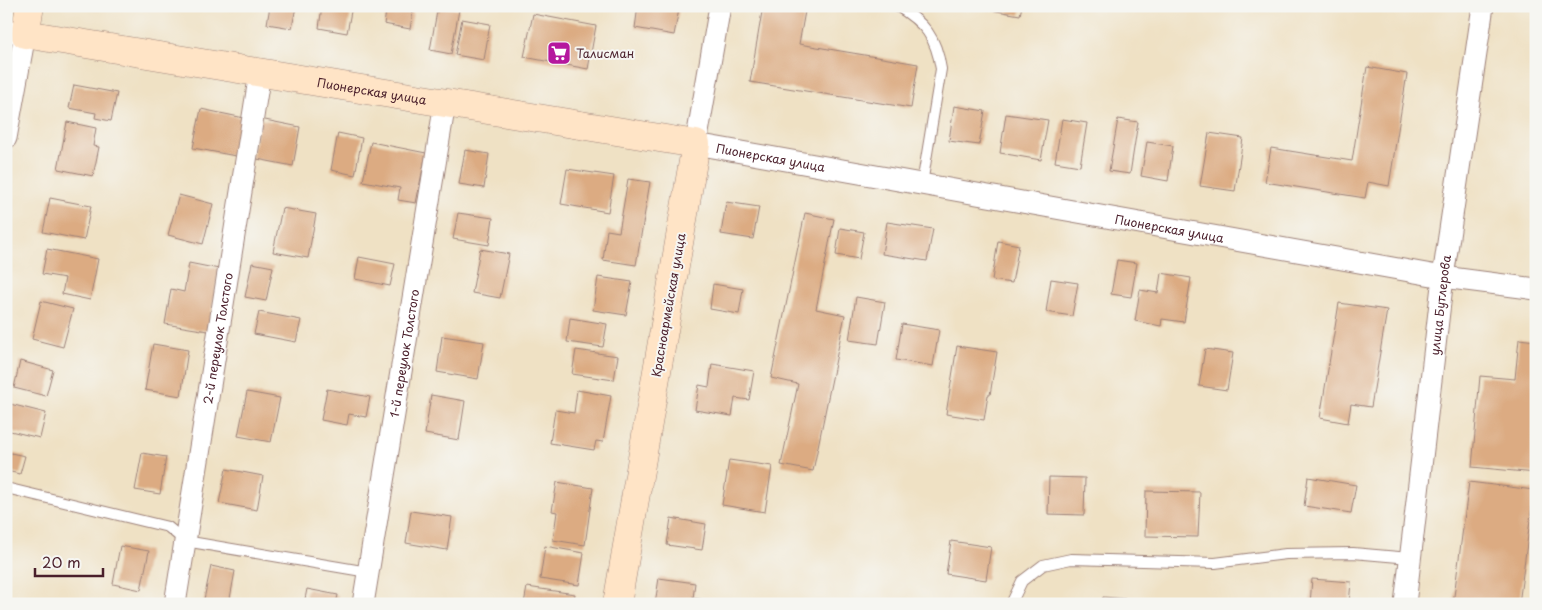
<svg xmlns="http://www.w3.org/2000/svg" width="1542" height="610" font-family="'Playpen Sans',sans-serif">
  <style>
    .building { fill: #dcab82 }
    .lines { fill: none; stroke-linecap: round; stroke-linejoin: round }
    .lane-casing { stroke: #9c8078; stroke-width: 12 }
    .street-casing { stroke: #9c8078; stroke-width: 23 }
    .secondary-casing { stroke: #9c8078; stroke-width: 29 }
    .lane { stroke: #fff; stroke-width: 10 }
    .street { stroke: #fff; stroke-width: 21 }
    .secondary { stroke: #ffe4c6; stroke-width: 28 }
    .labels { text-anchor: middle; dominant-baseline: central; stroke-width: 4; stroke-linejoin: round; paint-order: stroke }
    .poi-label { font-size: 12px; fill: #4a1f2b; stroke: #f6f6f2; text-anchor: start }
    .street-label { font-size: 12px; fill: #4a1f2b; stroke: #f6f6f2 }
  </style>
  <rect width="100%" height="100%" fill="#f6f6f2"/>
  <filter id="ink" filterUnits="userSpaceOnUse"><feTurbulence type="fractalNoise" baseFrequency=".02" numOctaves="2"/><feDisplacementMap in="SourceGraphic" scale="10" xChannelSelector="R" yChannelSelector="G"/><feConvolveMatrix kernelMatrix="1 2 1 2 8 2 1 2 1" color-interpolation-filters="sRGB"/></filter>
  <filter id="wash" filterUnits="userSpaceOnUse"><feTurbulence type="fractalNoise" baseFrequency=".0096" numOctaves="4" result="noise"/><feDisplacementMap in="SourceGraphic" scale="20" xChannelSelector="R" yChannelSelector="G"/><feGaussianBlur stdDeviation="1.12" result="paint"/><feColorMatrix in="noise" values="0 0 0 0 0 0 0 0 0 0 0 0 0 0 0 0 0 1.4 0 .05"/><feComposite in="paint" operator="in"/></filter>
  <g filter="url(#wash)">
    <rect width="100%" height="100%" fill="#efe1c4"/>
    <g id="blocks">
      <!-- building -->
      <path class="building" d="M270,6H296L292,28L267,24Z
        M322,6H352L347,33L319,28Z
        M387,6H414L410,29L384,24Z
        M438,6L459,10L451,54L430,50Z
        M638,6H664L679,9L674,35L635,28Z
        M763,6H806L799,44L918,64L911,108L750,82Z
        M979,6H1022L1020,15L979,8Z
        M533,14L596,26L588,69L524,57Z
        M462,19L490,24L484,60L455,55Z
        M1367,67L1407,74L1389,186L1368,182L1365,198L1265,182L1271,148L1352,161Z
        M74,85L117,93L111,121L95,118L96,113L69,108Z
        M954,106L985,111L979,145L949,141Z
        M201,109L244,118L236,156L193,148Z
        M1006,114L1048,120L1041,160L1000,153Z
        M260,119L300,127L293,166L252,158Z
        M1062,119L1087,123L1080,166L1055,162Z
        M1118,119L1138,122L1130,174L1109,171Z
        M67,122L96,128L93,146L99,147L93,176L58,169Z
        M338,133L362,138L355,175L331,170Z
        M1209,133L1243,138L1235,191L1200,186Z
        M371,142L426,153L416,203L398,200L400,188L363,181Z
        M1147,142L1173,146L1168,181L1141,176Z
        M465,150L489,154L484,188L459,184Z
        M567,169L614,176L608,212L561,204Z
        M628,179L650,182L636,265L603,260L607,230L619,232Z
        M179,195L213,204L203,244L168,235Z
        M50,198L91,206L84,240L43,232Z
        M726,202L759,207L753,239L721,234Z
        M282,208L316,214L308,258L273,252Z
        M458,213L493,218L489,245L453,239Z
        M805,213L834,219L816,309L845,315L813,471L781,465L798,384L771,378Z
        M887,222L933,229L927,261L882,254Z
        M840,228L864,232L859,259L836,255Z
        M998,241L1019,245L1012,283L992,280Z
        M47,249L98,259L90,300L62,294L65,278L42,274Z
        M480,249L509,254L500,298L472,293Z
        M359,257L395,264L390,286L355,279Z
        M1117,260L1137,263L1131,297L1111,294Z
        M189,263L219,269L208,331L165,324L171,289L184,292Z
        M252,263L273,267L266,301L245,297Z
        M1161,273L1191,278L1184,322L1162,319L1161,326L1135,321L1140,290L1158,293Z
        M598,277L632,282L626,315L593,310Z
        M1051,279L1078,283L1072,316L1046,312Z
        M713,284L743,289L739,314L710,309Z
        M856,297L885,302L878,344L849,340Z
        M41,301L73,309L63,347L32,339Z
        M1339,303L1387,310L1371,407L1351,404L1348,423L1320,418Z
        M259,312L301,320L296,342L254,334Z
        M570,318L607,324L603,347L567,342Z
        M902,324L939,330L933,366L896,360Z
        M442,336L484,342L478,379L437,372Z
        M1519,339L1536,341V473L1472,467L1480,376L1515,379Z
        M153,344L188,350L181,396L145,390Z
        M957,346L997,352L990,395H988L984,420L946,414Z
        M1205,349L1233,353L1227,390L1199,386Z
        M576,350L618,356L614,380L572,374Z
        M20,361L53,370L46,396L14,388Z
        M712,364L754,371L749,400L735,398L732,416L695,410L699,385L709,387Z
        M327,389L370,397L366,417L349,414L347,425L321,420Z
        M577,390L611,396L603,442L596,441L594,450L550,443L555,410L574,413Z
        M247,392L280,398L271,442L238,436Z
        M431,395L465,401L459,440L425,434Z
        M10,404L46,413L40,438L6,430V419Z
        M6,452L25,456L20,474L6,471Z
        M142,453L166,457L160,494L135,490Z
        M729,460L772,466L765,512L722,505Z
        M226,469L263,476L257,510L219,503Z
        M1049,477L1085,478L1084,515L1048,514Z
        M1308,477L1356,485L1351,513L1304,506Z
        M557,482L593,488L585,545L553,540L557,512L552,511Z
        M1469,482L1534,490L1519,604H1453Z
        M1146,491L1200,492L1198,537L1145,536Z
        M411,511L452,517L447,550L406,543Z
        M671,518L706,524L702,550L667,545Z
        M951,541L991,547L986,580L946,574Z
        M120,546L149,551L141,590L113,584Z
        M545,546L584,553L579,585L540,579Z
        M211,566L235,571L229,604H203Z
        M659,578L695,583L693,598L712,601V604H655Z
        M1312,579L1351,582L1349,604H1310Z
        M527,587L575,594L573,604H524Z
        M307,589L338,595L336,604H304Z
        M1103,597L1140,600V604H1102Z"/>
    </g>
  </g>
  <g filter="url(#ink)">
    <use href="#blocks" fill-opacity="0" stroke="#9c8078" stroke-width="1"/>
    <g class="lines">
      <!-- lane casing -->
      <g class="lane-casing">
        <path id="lane" d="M897,6C925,23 936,37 941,69L922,184
          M6,488L168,527L185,541L368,572
          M1011,604L1022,581L1043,565L1071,559L1215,563L1286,554L1353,553L1410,558"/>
      </g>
      <!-- street casing -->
      <g class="street-casing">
        <g id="street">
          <path id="s1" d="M720,6L696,144L1443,277L1536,289"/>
          <path d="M6,31L25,34L6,138"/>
          <path id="s2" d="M175,604L260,73"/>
          <path id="s3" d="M363,604L445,103"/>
          <path id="s4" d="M1405,604L1443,277L1483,6"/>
        </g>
      </g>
      <!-- secondary casing -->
      <g class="secondary-casing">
        <g id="secondary">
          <path id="s5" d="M30,6L25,34L696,144L617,604"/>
        </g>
      </g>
      <!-- lane -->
      <use href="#lane" class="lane"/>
      <!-- street -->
      <use href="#street" class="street"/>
      <!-- secondary -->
      <use href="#secondary" class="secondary"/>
    </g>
  </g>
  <!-- icons -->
  <defs>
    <g id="supermarket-square" transform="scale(1.25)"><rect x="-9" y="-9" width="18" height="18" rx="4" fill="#b5179e" stroke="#f6f6f2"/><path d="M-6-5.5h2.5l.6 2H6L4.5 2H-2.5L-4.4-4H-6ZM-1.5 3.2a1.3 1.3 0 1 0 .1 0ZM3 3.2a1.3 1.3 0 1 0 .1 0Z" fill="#fff"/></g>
  </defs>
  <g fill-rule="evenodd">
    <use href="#supermarket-square" x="559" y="53"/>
  </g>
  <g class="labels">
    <!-- poi labels -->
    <g class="poi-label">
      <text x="576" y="53">Талисман</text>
    </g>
    <!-- street labels -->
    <g class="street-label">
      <text stroke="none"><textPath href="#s5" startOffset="380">Пионерская улица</textPath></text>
      <text stroke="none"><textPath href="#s1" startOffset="216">Пионерская улица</textPath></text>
      <text stroke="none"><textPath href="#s1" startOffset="621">Пионерская улица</textPath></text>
      <text stroke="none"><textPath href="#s4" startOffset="301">улица Бутлерова</textPath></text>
      <text transform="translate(668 305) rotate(-80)">Красноармейская улица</text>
      <text stroke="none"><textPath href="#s2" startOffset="269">2-й переулок Толстого</textPath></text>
      <text stroke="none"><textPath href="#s3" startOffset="254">1-й переулок Толстого</textPath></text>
    </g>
  </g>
  <!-- margin -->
  <rect width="1542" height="610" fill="none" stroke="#f6f6f2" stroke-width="25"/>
  <!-- scale -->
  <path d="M35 568v8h68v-8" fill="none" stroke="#4a1f2b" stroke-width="2.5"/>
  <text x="42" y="568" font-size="15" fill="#4a1f2b" stroke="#f6f6f2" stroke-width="4" paint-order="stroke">20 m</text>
</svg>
